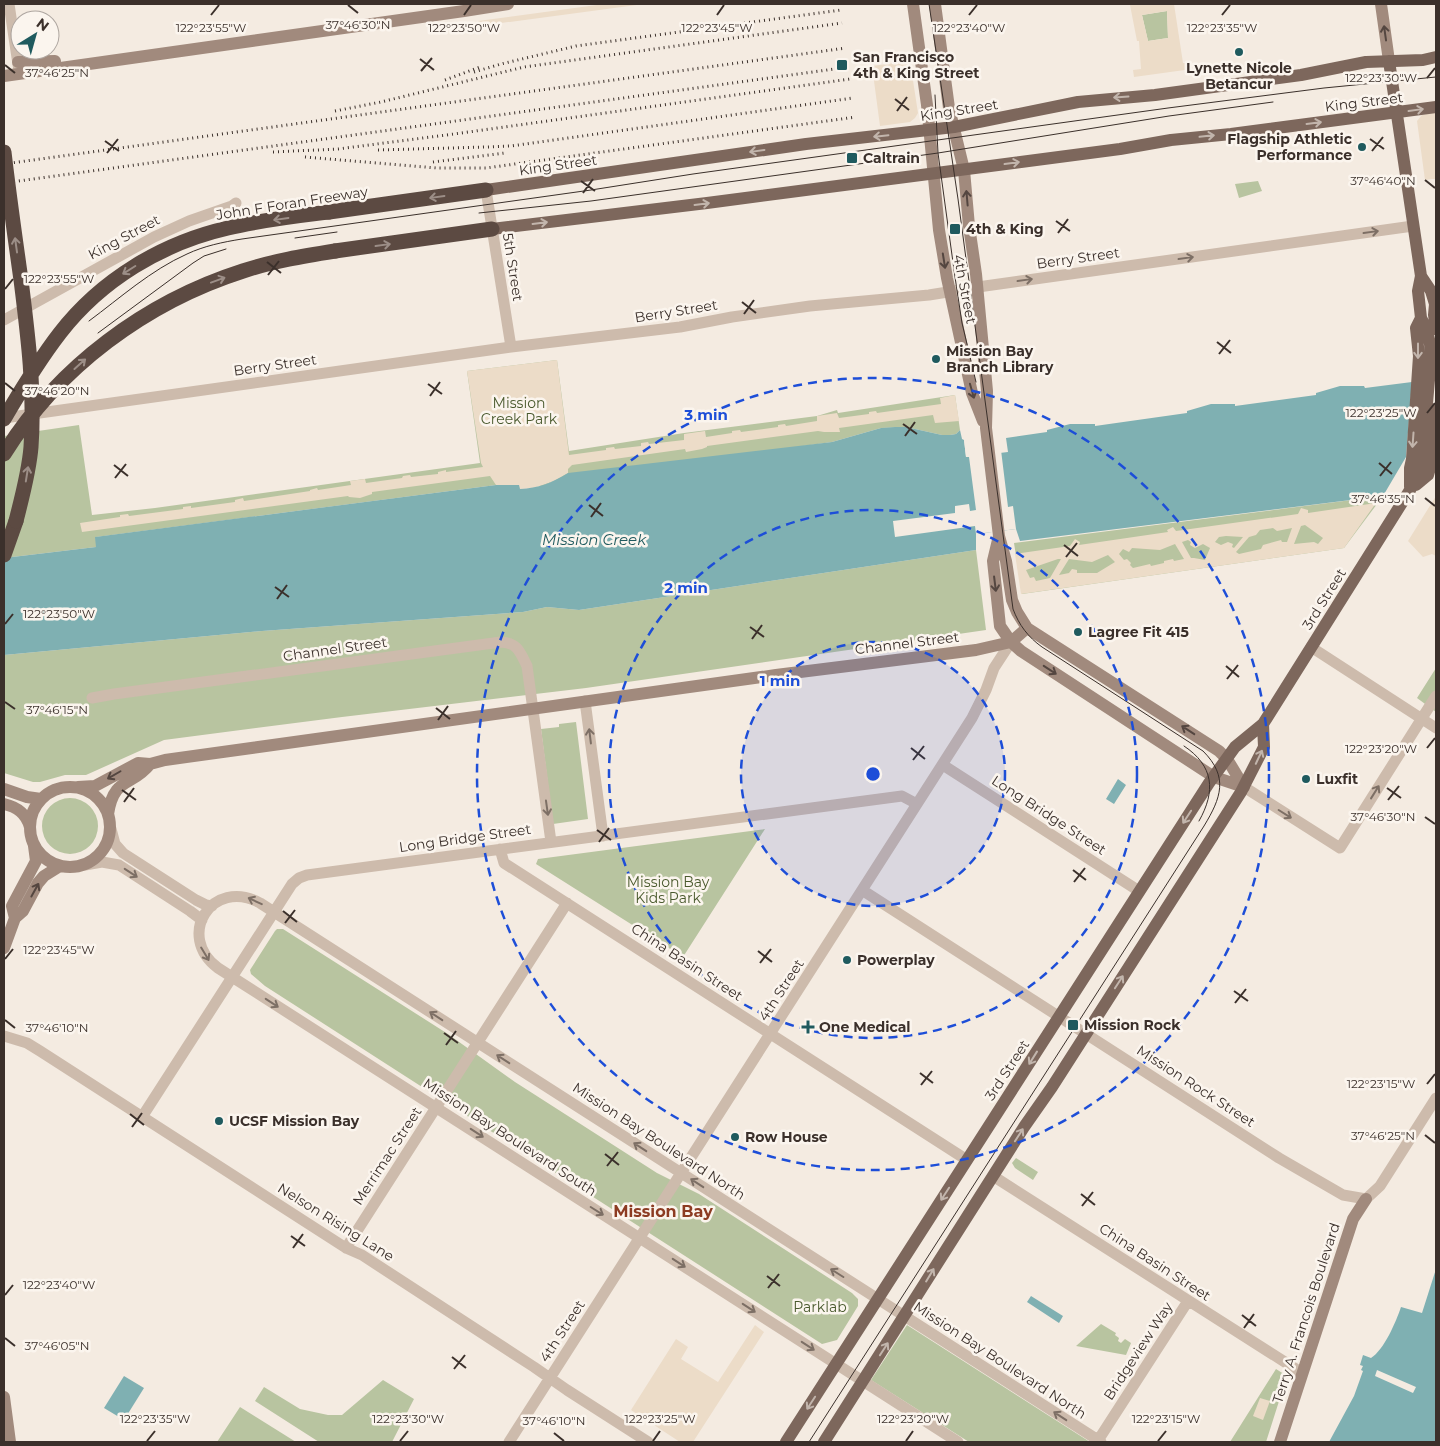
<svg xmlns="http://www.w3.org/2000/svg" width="1440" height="1446" font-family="Montserrat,sans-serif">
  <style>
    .green { fill: #b8c4a0 }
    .plaza { fill: #ecdcc8; fill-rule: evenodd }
    .water { fill: #7fb0b2 }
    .pier { fill: #f4ebe1 }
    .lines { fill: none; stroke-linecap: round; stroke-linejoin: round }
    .street { stroke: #cdbbac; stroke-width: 11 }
    .secondary { stroke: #a18a7d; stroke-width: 12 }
    .primary { stroke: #7d675c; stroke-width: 12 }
    .highway { stroke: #5c4a42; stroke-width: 15 }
    .tram { stroke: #3b302b; stroke-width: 1 }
    .rail { stroke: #3b302b; stroke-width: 3; stroke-dasharray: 1 4; stroke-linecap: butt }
    .highway-bridge { stroke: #5c4a42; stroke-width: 15 }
    .oneway { stroke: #544640 }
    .oneway2 { stroke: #c2b5ac }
    .oneway3 { stroke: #9c8e87 }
    .oneway4 { stroke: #7d6f65 }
    .ticks { fill: none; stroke: #3b302b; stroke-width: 2 }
    .ring { fill: none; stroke: #1d4ed8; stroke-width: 2.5; stroke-dasharray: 9 6 }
    .poi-dot { fill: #1f5a5e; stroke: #fbf5ee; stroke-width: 2 }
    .labels { text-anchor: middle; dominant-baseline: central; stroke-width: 5; stroke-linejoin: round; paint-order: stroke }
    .poi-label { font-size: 14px; font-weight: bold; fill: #3b302b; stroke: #fbf5ee; text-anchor: start }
    .street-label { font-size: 14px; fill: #3b302b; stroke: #fbf5ee }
    .park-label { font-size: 14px; fill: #4a5a2e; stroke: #fbf5ee }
    .water-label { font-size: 15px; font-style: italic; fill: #1f5a5e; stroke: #fbf5ee }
    .quarter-label { font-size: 16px; font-weight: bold; fill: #8c3b22; stroke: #fbf5ee }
    .ticks-label { font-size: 12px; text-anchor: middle; fill: #3b302b; stroke: #fbf5ee; stroke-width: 5; stroke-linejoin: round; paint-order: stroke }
    .centre { fill: #1d4ed8; stroke: #fbf5ee; stroke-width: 2.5 }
    .ring-label { font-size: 15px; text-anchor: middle; font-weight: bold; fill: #1d4ed8; stroke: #fbf5ee; stroke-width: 5; stroke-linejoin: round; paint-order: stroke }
  </style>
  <rect width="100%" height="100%" fill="#f4ebe1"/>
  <!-- green -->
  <path class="green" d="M1167,11L1168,38L1148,41L1142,15Z
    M1258,181L1262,191L1239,198L1235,184Z
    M557,360L569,451L684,433L817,416L837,410L838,413L955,395L960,430L956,434L950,435H942L906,427L881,428L832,442L554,481L543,486L496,485L96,537V547L4,558V436L79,425L92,515L155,508L480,463L467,371Z
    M1383,496L1344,548L1022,594L1014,543Z
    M976,550L986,630L586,688L342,717L164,740L86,775H65L40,782H33L4,773V655L262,631L523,612L547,607L579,610Z
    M1436,668V712L1417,698Z
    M576,722L588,819L553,824L541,729L559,727V724Z
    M42 826a28 28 0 1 1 56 0a28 28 0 1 1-56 0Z
    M765,829L683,957L536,864L538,859Z
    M277,929H283L448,1034L515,1082L657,1173L699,1194L852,1293L858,1299V1306L837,1340L822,1344L265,986L251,974L250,970L275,931Z
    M1016,1158L1038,1172L1033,1180L1015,1168L1012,1163Z
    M1101,1324L1116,1333L1115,1335L1119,1338L1118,1341L1121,1343L1125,1339L1131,1343L1126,1355L1076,1346Z
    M907,1325L1090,1442H969L871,1380Z
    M1276,1369L1287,1376L1266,1442H1230Z
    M383,1380L414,1399L392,1442H319L255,1401L264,1387L300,1409L328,1415H342Z
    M240,1407L296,1442H217Z"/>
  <!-- plaza -->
  <path class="plaza" d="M604,4H644L479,26L478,21Z
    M1140,4H1174L1183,63H1192V69L1134,77L1133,70L1141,69L1139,41H1137L1130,5ZM1167,11L1168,38L1148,41L1142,15Z
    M910,61L918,113L915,118L910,122L880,126L872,66Z
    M1436,112V179H1432L1425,180L1417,121L1422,115Z
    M557,360L569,455L606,450V448L614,447L615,449L641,446V443L648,442L649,444L684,440V434L705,431L706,437L732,433V431L740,430L741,432L778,427V425L785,424L786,426L817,421V416L837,413L839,418L869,414V412L876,411L877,413L941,404L940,398L955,395L959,421L935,423L933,415L839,428L840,432H824L818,431L707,446V447L702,449L686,452L685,449L572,465L568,469V473L554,481L534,488L519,489L518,485H496L490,476L372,492V494L360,498L349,497L348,496L82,532L80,523L120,517V515L128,514L129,516L183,509V507L191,506V508L235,502V500L243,498L244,501L310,491V490L317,488L318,490L351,485L350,481L365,479L366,483L402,478L403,476L410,475L411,477L438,474V472L446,470V472L483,467L481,463L467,371Z
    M1436,496V556L1432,554L1423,557L1408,541Z
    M1376,503L1344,548L1021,594L1015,554L1070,546L1075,539L1080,542L1079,545L1168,532L1167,530L1173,527L1176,531L1298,514L1301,508L1308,510V513ZM1305,525L1323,538L1318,544L1314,542L1294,544L1301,526ZM1273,528L1277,531L1292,528L1287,542H1282L1281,540L1263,545L1261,549L1239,554L1236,552L1249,537L1256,535L1260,530ZM1226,536L1243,537L1234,548L1232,547L1233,544L1228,542L1221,545L1215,542L1219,537ZM1188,540L1191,542L1190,545L1195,548L1203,544L1210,548L1205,560L1194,558H1191L1182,542ZM1175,544L1184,559L1174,561L1173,559L1164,561V563L1151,566L1150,564L1133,568L1130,565L1131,563L1127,559L1124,560L1119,554L1123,549L1129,552L1132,548L1160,550ZM1108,555L1115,562L1097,573H1077V570L1072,569L1069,573L1059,575L1069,559L1092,562ZM1058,559H1061L1050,578L1036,581L1034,577L1030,578L1026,570Z
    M755,1325L764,1332L693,1442H680L631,1410L676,1339L688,1347L681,1359L718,1382Z
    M1260,1398L1270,1401L1263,1420L1253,1416Z"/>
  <!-- water -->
  <path class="water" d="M1412,382L1406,457L1383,496L1020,541L1016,529L976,534V550L579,610L547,607L523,612L262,631L4,655V558L96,547L95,537L496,485H519L520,489C538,488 552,483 568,473L832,442L881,428L895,427H906L942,435H950L956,434L960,430L962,439L964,440L966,457L1008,452L1006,438L1047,432V430L1070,424H1095V426L1187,413V411L1211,404H1235V406L1316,395V393L1340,386H1364L1365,388Z
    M1118,779L1126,785L1114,804L1106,799Z
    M1436,1269V1442H1329L1354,1396L1363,1371L1361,1370L1363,1366L1360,1365L1363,1355L1371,1358C1384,1350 1396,1322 1401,1307L1422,1313Z
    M1031,1296L1063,1316L1059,1323L1027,1302Z
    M124,1376L144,1388L124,1420L104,1408Z"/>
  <!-- pier -->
  <path class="pier" d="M966,439L968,454L1001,450L1008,507L1013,506L1016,529L976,534L975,526L895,537L893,521L955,513V506L969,504L970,511L976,510L969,457H966L964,440Z
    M1377,1370L1416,1387L1413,1393L1375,1376Z"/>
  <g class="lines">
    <!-- street -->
    <path class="street" d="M9,4L19,71
      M486,190L511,347
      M4,320L154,237L189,221L232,206L236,203
      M4,418L511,347L680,327L732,317L810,306L929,295L985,286L1413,226
      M1311,647L1436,728
      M92,698L114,694L501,642C518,643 520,652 527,666L551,842
      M585,701L603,836
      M943,765L1139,891
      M1244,787L1340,848L1436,696
      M111,829L115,844L123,853L196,900L206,905L212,906
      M500,849L504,863L967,1160
      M85,865L102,862L119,865L190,911L202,920
      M862,890L1279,1158L1343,1195L1366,1199L1380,1186L1436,1098
      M4,1036L27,1043L40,1051L346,1248L362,1255L534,1367L567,1390L648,1442
      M142,1117L274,912L292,884L299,878L307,875L902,796L917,804
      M993,1176L1302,1373
      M346,1248L567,903
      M509,1442L972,718L986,690L994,668L1011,642
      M958,1442L218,968C175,936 212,877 260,903L1101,1442
      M1097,1442L1188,1301"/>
    <!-- secondary -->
    <path class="secondary" d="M913,4L927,105L939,230L947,278L972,393L983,421
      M935,4L949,108L964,170L969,226L976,274L987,391L986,428L999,536L1006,561L1012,600L1017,612L1027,628L1219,751L1227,759L1244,787
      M1381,4L1389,61
      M18,62L55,61
      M4,76L464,11L508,4
      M999,536L993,561L1000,626L1011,642L1021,651L1214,777L1244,787
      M30 827a40 40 0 1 1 80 0a40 40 0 1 1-80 0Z
      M78,787L95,786L138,763L150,764L165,760L776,675L976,650L1011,642L1027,628
      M4,789L27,797L41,799
      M4,804C17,807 26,813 30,827
      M108,814C114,776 132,787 150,764
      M15,918L12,906L36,861L34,846
      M4,948L15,918L23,911L38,883L44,876L60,866
      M4,1397L10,1442
      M1280,1442L1353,1219L1366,1199"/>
    <!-- primary -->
    <path class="primary" d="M486,190L806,144L954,127L1078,102L1155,95L1301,75L1366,62L1423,60L1436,57
      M492,229L707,203L1120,149L1171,140L1231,134L1436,107
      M1421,276L1431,291L1435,304L1434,315L1436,329
      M1416,485L1428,475L1430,468L1436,409
      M1410,487V468L1412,459L1419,356L1416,328L1421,318
      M786,1442L1209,783L1235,747L1263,724L1410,490L1420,470L1422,461L1431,357L1430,344L1427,330L1421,318L1418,291L1421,276L1389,61
      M824,1442L1024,1127L1052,1087L1241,792L1264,747L1263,724"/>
    <!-- highway -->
    <path class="highway" d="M329,212L486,190
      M335,251L492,229
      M4,555L16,521"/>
    <!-- tram -->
    <path class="tram" d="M935,95L938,153L955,277L962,323L976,382
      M479,213L591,201L938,153L1169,116L1273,102
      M295,238L337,232
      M89,321C120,298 151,270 187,254C204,246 223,242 242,239L591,190L693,174L1168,108L1324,88L1436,77
      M98,333L193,263L204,256L226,249
      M1184,746C1214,766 1216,791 1199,821
      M809,1442L1204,826C1221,798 1229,777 1203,751L1042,647C1028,637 1019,625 1013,609L958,199L929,4"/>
    <!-- rail -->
    <path class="rail" d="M474,72L501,64L576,46L841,10
      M445,80L480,67
      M335,111L381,102L524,67L842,23
      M378,150L486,147L511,146L853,98
      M273,152L338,149L454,134L850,79
      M305,157L437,168H486L856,117
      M433,162L505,153
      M4,164L846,48
      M4,183L849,67"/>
    <!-- highway-bridge -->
    <path class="highway-bridge" d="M4,152C9,195 15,237 21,280C28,336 35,391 31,447C29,472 22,497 16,521
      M4,419C21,390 39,360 60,333C101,280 162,243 228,228C261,220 296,216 329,212
      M4,454C58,367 146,302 243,271C273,261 304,256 335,251"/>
  </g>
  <!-- one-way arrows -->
  <defs><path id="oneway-shaft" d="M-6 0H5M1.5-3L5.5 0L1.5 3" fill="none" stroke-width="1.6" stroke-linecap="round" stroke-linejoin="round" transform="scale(1.25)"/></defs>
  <g class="oneway">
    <use href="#oneway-shaft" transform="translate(1385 33) rotate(-98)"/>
    <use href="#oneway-shaft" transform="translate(967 198) rotate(-95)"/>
    <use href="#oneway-shaft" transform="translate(944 261) rotate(81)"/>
    <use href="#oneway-shaft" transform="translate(972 391) rotate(74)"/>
    <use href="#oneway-shaft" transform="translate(995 584) rotate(83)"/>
    <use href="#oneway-shaft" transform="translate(1050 670) rotate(33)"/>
    <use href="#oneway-shaft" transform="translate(1188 730) rotate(-147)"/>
    <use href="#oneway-shaft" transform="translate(114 775) rotate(150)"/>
    <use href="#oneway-shaft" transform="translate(35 890) rotate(-61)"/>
  </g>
  <g class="oneway2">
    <use href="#oneway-shaft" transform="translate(1121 97) rotate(176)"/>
    <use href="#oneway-shaft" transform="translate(1416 110) rotate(-8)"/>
    <use href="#oneway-shaft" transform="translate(1314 123) rotate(-7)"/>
    <use href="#oneway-shaft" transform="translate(881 136) rotate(174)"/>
    <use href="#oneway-shaft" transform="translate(1207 136) rotate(-6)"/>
    <use href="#oneway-shaft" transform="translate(757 151) rotate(172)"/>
    <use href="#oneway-shaft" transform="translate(1012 163) rotate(-8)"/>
    <use href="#oneway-shaft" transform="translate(702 204) rotate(-7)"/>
    <use href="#oneway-shaft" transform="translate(540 223) rotate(-7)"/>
    <use href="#oneway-shaft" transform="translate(1418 351) rotate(90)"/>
    <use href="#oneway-shaft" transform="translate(1413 440) rotate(94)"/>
    <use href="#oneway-shaft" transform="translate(1259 757) rotate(-65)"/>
    <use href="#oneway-shaft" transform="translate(1187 817) rotate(123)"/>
    <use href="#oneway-shaft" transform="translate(1119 982) rotate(-57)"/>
    <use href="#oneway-shaft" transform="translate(1033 1058) rotate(122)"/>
    <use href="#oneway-shaft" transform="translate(1019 1135) rotate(-57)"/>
    <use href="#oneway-shaft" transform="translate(945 1194) rotate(123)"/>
    <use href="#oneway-shaft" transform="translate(930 1275) rotate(-59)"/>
    <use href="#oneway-shaft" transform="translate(884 1349) rotate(-57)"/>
    <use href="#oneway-shaft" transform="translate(811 1403) rotate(123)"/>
  </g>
  <g class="oneway3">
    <use href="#oneway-shaft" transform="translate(437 197) rotate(172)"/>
    <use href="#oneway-shaft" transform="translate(281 219) rotate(172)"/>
    <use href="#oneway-shaft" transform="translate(16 245) rotate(-98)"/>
    <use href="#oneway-shaft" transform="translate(383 245) rotate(-8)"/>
    <use href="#oneway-shaft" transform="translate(129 270) rotate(148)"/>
    <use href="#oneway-shaft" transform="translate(218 280) rotate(-20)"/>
    <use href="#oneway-shaft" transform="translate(80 364) rotate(-42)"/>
    <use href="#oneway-shaft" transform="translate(27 474) rotate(-81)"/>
  </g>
  <g class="oneway4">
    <use href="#oneway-shaft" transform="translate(1371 232) rotate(-8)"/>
    <use href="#oneway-shaft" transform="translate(1186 258) rotate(-8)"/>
    <use href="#oneway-shaft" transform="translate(1025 280) rotate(-8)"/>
    <use href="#oneway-shaft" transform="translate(590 736) rotate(-97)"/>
    <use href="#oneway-shaft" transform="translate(1375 792) rotate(-58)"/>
    <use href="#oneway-shaft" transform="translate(547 808) rotate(82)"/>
    <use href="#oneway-shaft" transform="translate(1285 814) rotate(32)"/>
    <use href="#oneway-shaft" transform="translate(131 873) rotate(33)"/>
    <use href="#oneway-shaft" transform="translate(255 901) rotate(-155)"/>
    <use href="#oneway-shaft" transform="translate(205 954) rotate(59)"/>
    <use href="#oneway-shaft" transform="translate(272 1003) rotate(33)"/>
    <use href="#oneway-shaft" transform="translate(436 1016) rotate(-147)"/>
    <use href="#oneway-shaft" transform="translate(503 1059) rotate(-147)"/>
    <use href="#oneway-shaft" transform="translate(477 1133) rotate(33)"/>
    <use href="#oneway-shaft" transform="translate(640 1147) rotate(-147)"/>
    <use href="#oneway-shaft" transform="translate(697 1183) rotate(-147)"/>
    <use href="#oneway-shaft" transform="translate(597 1211) rotate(32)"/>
    <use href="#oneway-shaft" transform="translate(679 1263) rotate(33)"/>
    <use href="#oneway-shaft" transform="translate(837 1273) rotate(-148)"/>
    <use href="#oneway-shaft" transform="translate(749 1308) rotate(33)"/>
    <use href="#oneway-shaft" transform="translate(808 1346) rotate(33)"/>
    <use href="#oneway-shaft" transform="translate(1060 1416) rotate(-147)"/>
  </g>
  <!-- ticks -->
  <path class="ticks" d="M348,5L358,13M211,15L219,5M464,15L471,5M717,15L724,5M969,15L977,5M1222,15L1230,5M420,59L434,70M5,65L15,73M421,71L432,58M1427,78L1435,68M895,99L909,110M897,111L907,97M1370,139L1384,149M105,141L119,151M1372,151L1383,137M107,153L118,139M1425,180L1435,188M581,181L595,191M583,193L593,179M1056,221L1070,231M1058,233L1068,219M267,262L281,273M268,275L279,261M5,289L13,279M742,302L756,313M744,314L754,300M1217,342L1231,353M1219,354L1230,340M5,383L15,391M428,384L442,394M430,396L440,382M1427,413L1435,403M903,424L917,434M905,436L915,422M1379,463L1392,474M114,465L128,476M1380,476L1391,462M115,478L126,464M1425,498L1435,506M589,505L603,516M591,517L601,503M1064,545L1078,556M1066,557L1077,543M275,587L289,597M277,599L287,585M5,624L13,614M750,627L764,637M752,639L762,625M1226,666L1239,677M1227,679L1238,665M5,702L15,709M436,708L450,719M438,720L448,706M911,748L925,759M1427,748L1435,738M913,760L924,746M1387,788L1401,798M122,790L136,800M1388,800L1399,786M124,802L134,788M1425,817L1435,824M597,830L611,840M599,842L609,828M1073,870L1086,880M1074,882L1085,868M283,911L297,922M285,923L295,910M758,951L772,962M5,959L13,949M760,963L771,949M1234,991L1248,1001M1235,1003L1246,989M5,1020L15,1028M444,1033L458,1043M446,1045L456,1031M920,1073L933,1083M1427,1084L1435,1074M921,1085L932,1071M130,1114L144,1125M132,1127L142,1113M1425,1135L1435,1143M605,1154L619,1165M607,1166L618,1152M1081,1194L1095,1205M1082,1206L1093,1192M291,1236L305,1246M293,1248L303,1234M767,1276L780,1286M768,1288L779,1274M5,1295L13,1285M1242,1315L1256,1326M1244,1328L1254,1314M5,1338L15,1346M452,1357L466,1368M454,1369L465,1355M554,1433L564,1441M147,1441L155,1431M400,1441L408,1431M653,1441L660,1431M906,1441L913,1431M1158,1441L1166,1431"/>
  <!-- distance rings -->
  <circle cx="873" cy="774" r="132" fill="#1d4ed8" fill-opacity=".12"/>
  <g class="ring">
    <circle cx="873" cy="774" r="132"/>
    <circle cx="873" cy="774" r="264"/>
    <circle cx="873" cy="774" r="396"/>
  </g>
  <!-- markers -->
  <g class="poi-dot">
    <circle cx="1239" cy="52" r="5"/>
    <rect x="836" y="59" width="12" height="12" rx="2.5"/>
    <circle cx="1362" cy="147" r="5"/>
    <rect x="846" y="152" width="12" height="12" rx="2.5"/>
    <rect x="949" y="223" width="12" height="12" rx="2.5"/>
    <circle cx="936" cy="359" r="5"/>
    <circle cx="1078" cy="632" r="5"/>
    <circle cx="1306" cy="779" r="5"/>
    <circle cx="847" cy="960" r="5"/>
    <rect x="1067" y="1019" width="12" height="12" rx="2.5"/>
    <path d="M805.5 1019.5h5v5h5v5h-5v5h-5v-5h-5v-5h5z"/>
    <circle cx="219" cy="1121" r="5"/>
    <circle cx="735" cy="1137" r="5"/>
  </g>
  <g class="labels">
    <!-- poi labels -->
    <g class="poi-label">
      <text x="853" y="57">San Francisco<tspan x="853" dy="16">4th &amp; King Street</tspan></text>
      <text x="1239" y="68" text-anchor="middle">Lynette Nicole<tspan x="1239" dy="16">Betancur</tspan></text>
      <text x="1352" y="139" text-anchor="end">Flagship Athletic<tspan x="1352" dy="16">Performance</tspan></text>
      <text x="863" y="158">Caltrain</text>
      <text x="966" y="229">4th &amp; King</text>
      <text x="946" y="351">Mission Bay<tspan x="946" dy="16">Branch Library</tspan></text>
      <text x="1088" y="632">Lagree Fit 415</text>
      <text x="1316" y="779">Luxfit</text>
      <text x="857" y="960">Powerplay</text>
      <text x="1084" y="1025">Mission Rock</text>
      <text x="819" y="1027">One Medical</text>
      <text x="229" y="1121">UCSF Mission Bay</text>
      <text x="745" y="1137">Row House</text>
    </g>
    <!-- street labels -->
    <g class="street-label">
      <text transform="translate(1364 102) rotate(-7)">King Street</text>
      <text transform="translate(959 110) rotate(-9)">King Street</text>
      <text transform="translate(558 165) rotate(-8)">King Street</text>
      <text transform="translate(292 203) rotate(-9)">John F Foran Freeway</text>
      <text transform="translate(124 237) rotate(-28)">King Street</text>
      <text transform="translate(1078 258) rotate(-8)">Berry Street</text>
      <text transform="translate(513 267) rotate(81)">5th Street</text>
      <text transform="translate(965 289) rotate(79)">4th Street</text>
      <text transform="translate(676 311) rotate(-9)">Berry Street</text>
      <text transform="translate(275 365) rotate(-8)">Berry Street</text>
      <text transform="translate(1324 599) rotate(-58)">3rd Street</text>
      <text transform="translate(907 643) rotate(-7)">Channel Street</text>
      <text transform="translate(335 649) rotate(-8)">Channel Street</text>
      <text transform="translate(1049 815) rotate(33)">Long Bridge Street</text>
      <text transform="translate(465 838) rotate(-8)">Long Bridge Street</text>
      <text transform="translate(687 962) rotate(33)">China Basin Street</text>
      <text transform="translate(781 990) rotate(-57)">4th Street</text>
      <text transform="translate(1007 1070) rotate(-57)">3rd Street</text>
      <text transform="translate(1196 1086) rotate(33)">Mission Rock Street</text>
      <text transform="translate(510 1137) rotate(33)">Mission Bay Boulevard South</text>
      <text transform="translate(659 1141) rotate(33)">Mission Bay Boulevard North</text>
      <text transform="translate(387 1156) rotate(-57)">Merrimac Street</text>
      <text transform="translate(336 1222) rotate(32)">Nelson Rising Lane</text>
      <text transform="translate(1155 1262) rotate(33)">China Basin Street</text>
      <text transform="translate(1306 1313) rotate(-72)">Terry A. Francois Boulevard</text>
      <text transform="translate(562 1331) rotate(-57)">4th Street</text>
      <text transform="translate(1138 1351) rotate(-57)">Bridgeview Way</text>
      <text transform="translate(1000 1360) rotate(33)">Mission Bay Boulevard North</text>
    </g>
    <!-- park labels -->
    <g class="park-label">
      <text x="519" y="403">Mission<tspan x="519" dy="16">Creek Park</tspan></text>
      <text x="668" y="882">Mission Bay<tspan x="668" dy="16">Kids Park</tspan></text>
      <text x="820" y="1307">Parklab</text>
    </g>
    <!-- water labels -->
    <g class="water-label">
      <text x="594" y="539">Mission Creek</text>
    </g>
    <!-- quarter labels -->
    <g class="quarter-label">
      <text x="663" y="1211">Mission Bay</text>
    </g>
  </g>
  <g class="ticks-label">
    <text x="358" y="29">37°46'30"N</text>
    <text x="211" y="32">122°23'55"W</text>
    <text x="464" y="32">122°23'50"W</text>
    <text x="717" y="32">122°23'45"W</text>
    <text x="969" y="32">122°23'40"W</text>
    <text x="1222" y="32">122°23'35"W</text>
    <text x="57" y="77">37°46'25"N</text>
    <text x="1381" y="82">122°23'30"W</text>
    <text x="1383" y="185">37°46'40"N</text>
    <text x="59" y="283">122°23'55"W</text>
    <text x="57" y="395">37°46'20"N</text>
    <text x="1381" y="417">122°23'25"W</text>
    <text x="1383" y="503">37°46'35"N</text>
    <text x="59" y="618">122°23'50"W</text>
    <text x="57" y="714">37°46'15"N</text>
    <text x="1381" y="753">122°23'20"W</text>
    <text x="1383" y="821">37°46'30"N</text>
    <text x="59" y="954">122°23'45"W</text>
    <text x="57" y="1032">37°46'10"N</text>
    <text x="1381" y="1088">122°23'15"W</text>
    <text x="1383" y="1140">37°46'25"N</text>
    <text x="59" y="1289">122°23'40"W</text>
    <text x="57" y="1350">37°46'05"N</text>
    <text x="155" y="1423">122°23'35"W</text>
    <text x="408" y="1423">122°23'30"W</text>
    <text x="660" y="1423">122°23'25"W</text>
    <text x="913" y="1423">122°23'20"W</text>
    <text x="1166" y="1423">122°23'15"W</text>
    <text x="554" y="1425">37°46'10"N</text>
  </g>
  <circle cx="873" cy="774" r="8" class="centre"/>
  <g class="ring-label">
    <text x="706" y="420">3 min</text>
    <text x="686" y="593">2 min</text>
    <text x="780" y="686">1 min</text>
  </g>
  <!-- border -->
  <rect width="1440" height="1446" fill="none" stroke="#3b302b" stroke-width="10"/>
  <!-- north arrow -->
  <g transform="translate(35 35) rotate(37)"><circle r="24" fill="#fbf5ee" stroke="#aea6a0"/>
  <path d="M0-4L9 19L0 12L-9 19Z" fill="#1f5a5e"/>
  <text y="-8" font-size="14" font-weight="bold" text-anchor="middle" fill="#3b302b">N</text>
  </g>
</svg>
